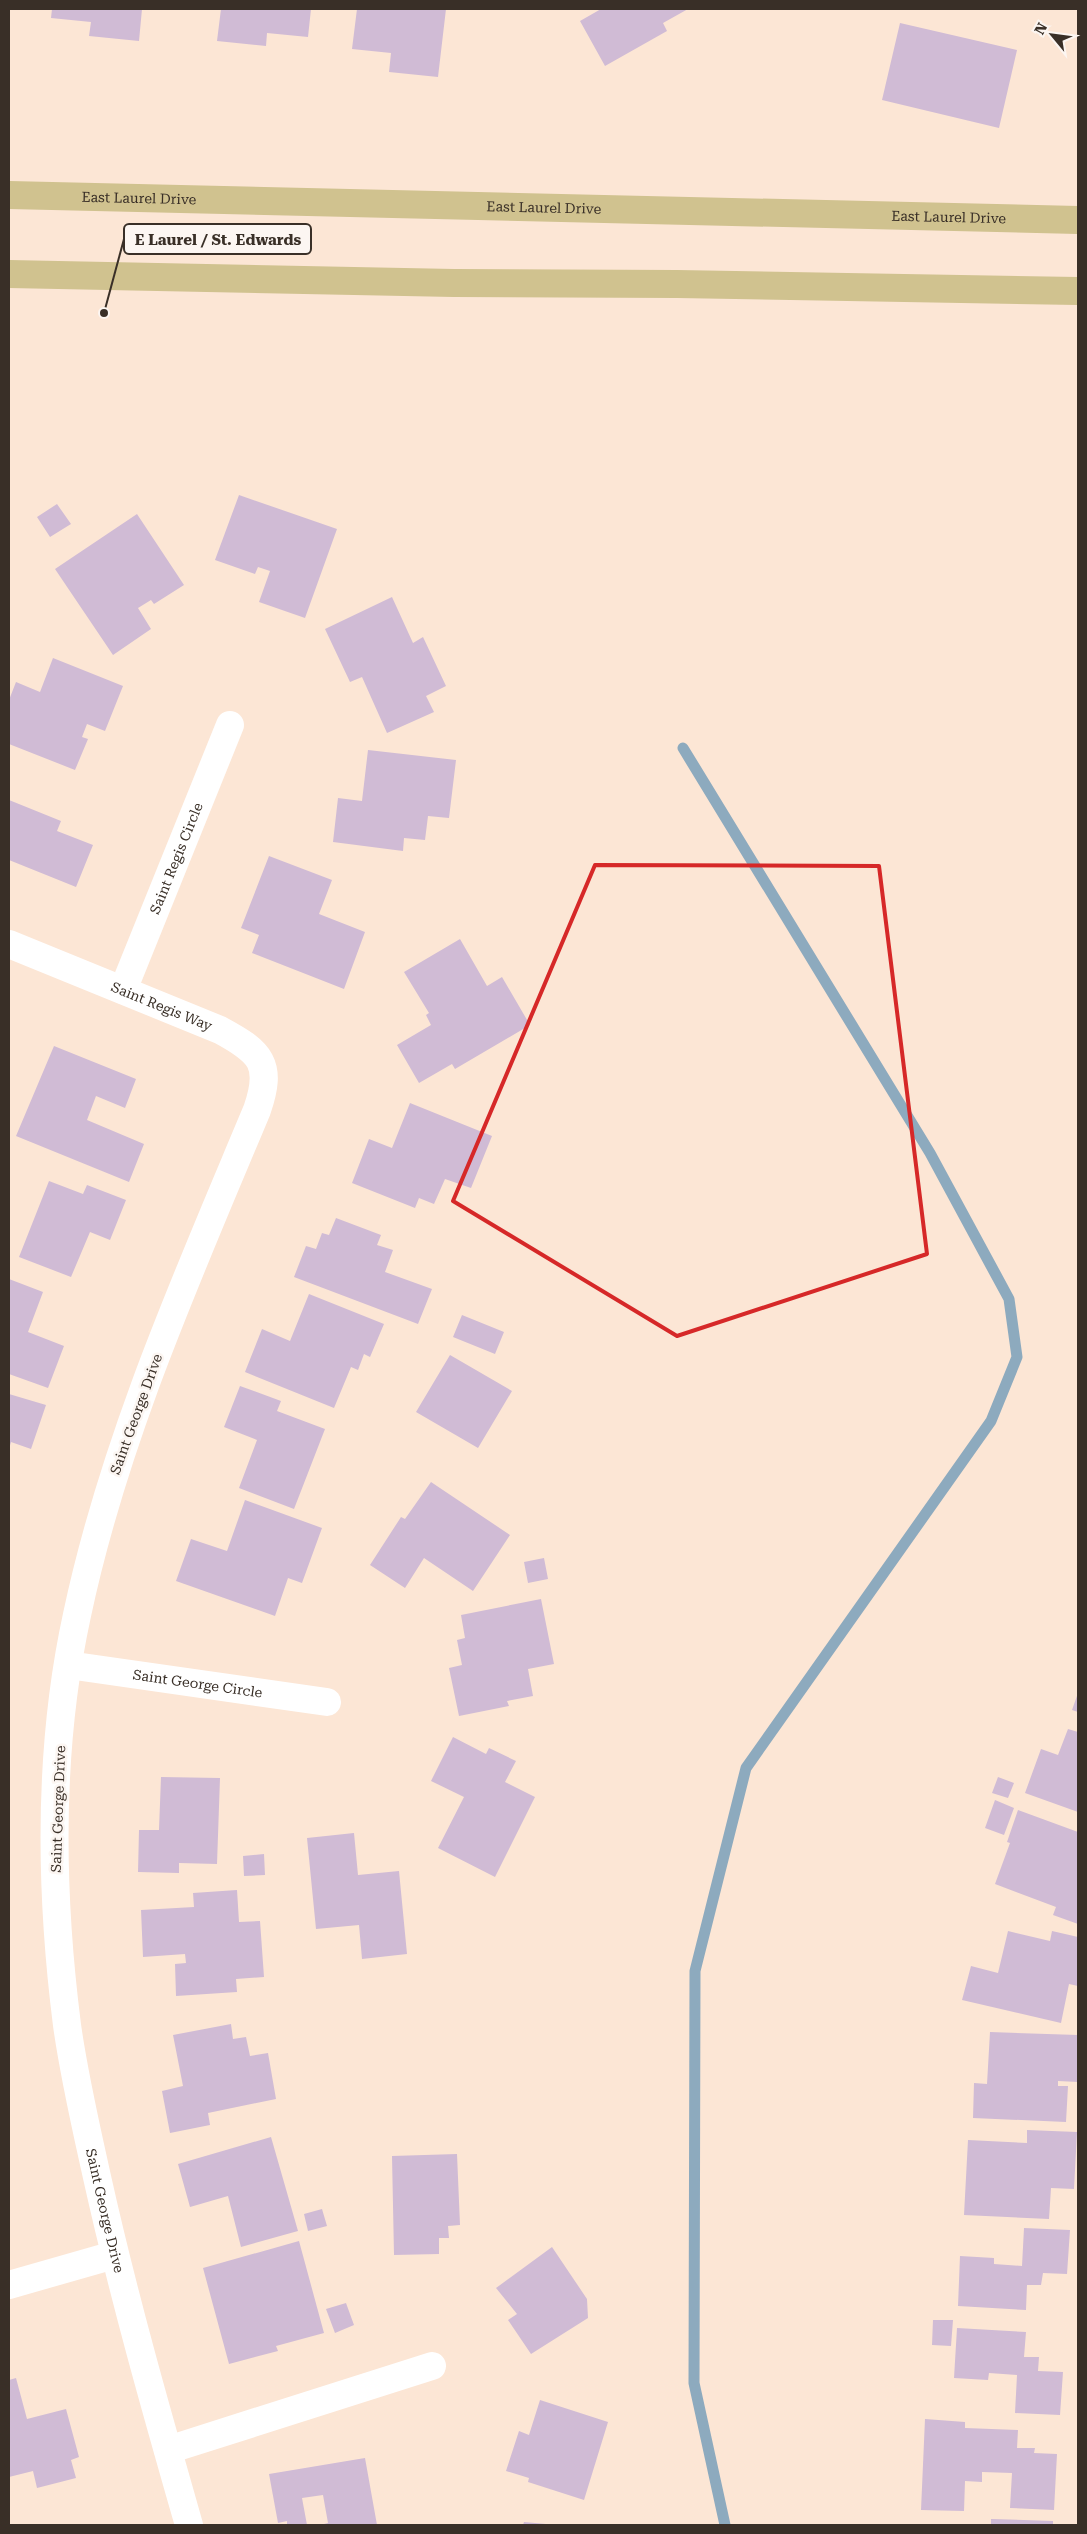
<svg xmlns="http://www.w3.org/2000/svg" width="1087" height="2534" font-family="'Roboto Serif',serif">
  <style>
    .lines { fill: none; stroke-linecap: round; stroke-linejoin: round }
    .stream { stroke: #8daabe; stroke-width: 11 }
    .building { fill: #d0bbd5 }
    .minor { stroke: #fff; stroke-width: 28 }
    .major { stroke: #d0c28f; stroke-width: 28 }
    .marked { fill: none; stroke: #d62828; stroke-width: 4; stroke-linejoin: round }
    .labels { text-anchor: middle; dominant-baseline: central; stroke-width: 5; stroke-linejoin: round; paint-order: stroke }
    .street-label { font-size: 14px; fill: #392f27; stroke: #fcf6f2 }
    .leader { fill: none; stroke: #392f27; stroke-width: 2 }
    .callout-dot { fill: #392f27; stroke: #fcf6f2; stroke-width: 2 }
    .callout { fill: #fcf6f2; stroke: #392f27; stroke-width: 2 }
    .callout-label { font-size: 15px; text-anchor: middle; font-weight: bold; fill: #392f27 }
  </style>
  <rect width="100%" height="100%" fill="#fce6d5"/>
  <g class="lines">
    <!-- stream -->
    <path class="stream" d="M683,748L930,1153L1009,1299L1017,1357L991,1421L746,1768L695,1971L694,2383L725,2525"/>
  </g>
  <!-- building -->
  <path class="building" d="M52,9H142L139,41L89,36L91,22L51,18Z
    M221,9H311L308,37L267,33L266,46L217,41Z
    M357,9H446L438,77L389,72L391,53L352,49Z
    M601,9H688L663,23L667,31L605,66L580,21Z
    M900,23L1017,50L999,128L882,100Z
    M239,495L337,529L305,618L259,602L270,571L258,567L255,574L215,560Z
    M57,504L71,524L50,537L37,517Z
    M137,514L184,585L154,604L151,600L138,608L151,629L113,655L55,569Z
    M392,597L413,643L423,637L446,686L426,696L434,712L387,733L362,677L350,682L325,629Z
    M53,658L123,686L105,731L87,724L82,737L88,739L75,770L9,744V700L16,682L40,692Z
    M368,750L456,760L449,818L428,816L425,840L404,838L403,851L333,842L338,798L362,801Z
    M9,800L61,821L57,831L93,845L76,887L9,860Z
    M269,856L332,880L319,914L365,932L344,989L252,953L259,935L241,928Z
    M460,939L487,986L502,977L530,1025L455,1069L452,1064L419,1083L397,1045L431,1025L426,1015L429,1013L404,972Z
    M54,1046L136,1079L125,1108L96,1096L87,1120L144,1144L129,1182L16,1136Z
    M410,1103L492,1136L471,1188L445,1179L434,1204L419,1198L415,1208L352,1183L369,1139L392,1148Z
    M49,1181L83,1194L87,1185L126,1200L110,1240L90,1232L71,1277L19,1257Z
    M336,1218L381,1235L377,1245L393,1250L385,1272L432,1289L418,1324L294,1277L306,1246L316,1249L322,1233L329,1235Z
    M9,1279L43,1292L28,1332L64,1346L48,1388L9,1374Z
    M309,1294L384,1324L370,1357L364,1354L358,1370L351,1367L334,1408L245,1372L262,1329L290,1341Z
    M462,1315L504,1332L495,1354L453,1337Z
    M450,1355L512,1391L478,1448L416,1412Z
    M240,1386L281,1401L277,1411L325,1429L294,1509L239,1488L257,1440L224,1427Z
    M9,1394L46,1405L31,1449L11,1442L9,1449Z
    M431,1482L510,1535L473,1591L424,1558L405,1588L370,1565L401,1517L405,1519Z
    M245,1500L322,1528L302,1583L288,1578L275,1616L176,1581L191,1539L227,1551Z
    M544,1558L548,1579L528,1583L524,1562Z
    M541,1599L554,1664L528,1669L533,1696L507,1701L509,1706L459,1716L449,1668L462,1665L457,1640L465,1638L461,1615Z
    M1078,1693V1712L1072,1710Z
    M1068,1729L1078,1732V1812L1025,1793L1041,1749L1058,1755Z
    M453,1737L486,1754L489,1748L516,1761L505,1782L535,1797L495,1877L438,1848L464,1797L431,1781Z
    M161,1777L220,1778L217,1864L179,1863V1873L138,1872L139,1830H159Z
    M998,1777L1014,1783L1008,1798L992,1793Z
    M995,1800L1014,1808L1004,1835L985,1828Z
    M1018,1810L1078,1832V1924L1053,1915L1056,1907L995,1884L1010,1843L1007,1842Z
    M354,1833L358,1875L399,1871L407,1954L362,1959L359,1925L316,1929L307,1838Z
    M264,1854L265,1875L244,1876L243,1856Z
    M237,1890L239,1922L260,1921L264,1977L236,1979L237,1992L176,1996L175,1964L186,1963L185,1954L143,1957L141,1910L194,1907L193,1893Z
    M1008,1931L1050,1941L1052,1931L1078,1937V1986L1069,1984L1061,2023L962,2000L971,1966L998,1973Z
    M231,2024L233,2039L246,2037L250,2056L268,2053L276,2099L208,2113L210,2125L170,2133L162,2091L183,2086L173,2035Z
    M990,2032L1078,2035V2082L1058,2081V2086H1068L1066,2122L973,2118L974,2083L987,2084Z
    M1027,2130L1077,2132L1074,2189L1051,2188L1049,2219L964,2215L968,2140L1027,2143Z
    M271,2137L298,2231L241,2247L228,2196L190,2207L178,2164Z
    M457,2154L460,2225L448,2226L449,2238H439V2254L394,2255L392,2156Z
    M322,2209L327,2226L308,2231L304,2214Z
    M1024,2228L1070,2230L1067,2274L1043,2273L1041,2285H1027L1026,2310L958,2306L960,2256L994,2258V2264L1022,2266Z
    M299,2241L324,2333L276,2346L278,2351L229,2364L203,2268Z
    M552,2247L587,2299L588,2318L531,2354L508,2320L517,2314L496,2288Z
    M346,2303L354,2325L335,2333L326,2309Z
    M933,2320H953L951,2346L932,2345Z
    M957,2328L1026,2332L1024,2357H1039L1038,2371L1063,2372L1060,2415L1015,2413L1017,2375L989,2373L988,2380L954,2378Z
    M16,2378L27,2419L66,2409L79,2457L71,2460L76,2478L37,2488L33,2471L9,2477V2380Z
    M540,2400L608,2422L584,2500L528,2482L529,2478L506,2471L519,2431L529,2435Z
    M925,2419L965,2422V2428L1018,2430L1017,2448H1035L1034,2453L1057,2454L1054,2510L1010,2508L1012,2473L982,2472V2482L965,2481L964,2511L921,2510Z
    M365,2458L377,2525H320L328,2523L323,2495L302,2498L307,2525H287V2521L278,2523L269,2474Z
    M991,2519L1053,2521V2525H991Z
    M524,2522L546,2524V2525H523Z"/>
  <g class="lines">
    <!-- minor -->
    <g class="minor">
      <path id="s1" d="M9,944L220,1030C261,1052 273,1064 257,1110C188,1275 114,1440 77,1615C48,1748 50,1891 67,2025C74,2076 86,2127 97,2177C123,2294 156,2410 189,2525"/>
      <path id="s2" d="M123,990L230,725"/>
      <path id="s3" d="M68,1665L327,1702"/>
      <path d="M9,2285L114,2255"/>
      <path d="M168,2450L432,2366"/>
    </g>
    <!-- major -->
    <g class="major">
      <path id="s4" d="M9,195L1078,220"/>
      <path d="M9,274L454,283L677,284L1078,291"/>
    </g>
  </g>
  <!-- marked area -->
  <path class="marked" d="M595,865L879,866L927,1254L677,1336L453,1201Z"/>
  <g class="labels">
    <!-- street labels -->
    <g class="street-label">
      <text stroke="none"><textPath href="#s4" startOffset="130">East Laurel Drive</textPath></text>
      <text stroke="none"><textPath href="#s4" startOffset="535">East Laurel Drive</textPath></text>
      <text stroke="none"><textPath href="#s4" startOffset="940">East Laurel Drive</textPath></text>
      <text stroke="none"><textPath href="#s2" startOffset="142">Saint Regis Circle</textPath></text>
      <text stroke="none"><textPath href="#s1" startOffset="165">Saint Regis Way</textPath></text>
      <text transform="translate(136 1414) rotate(-70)">Saint George Drive</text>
      <text stroke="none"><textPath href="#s3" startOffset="131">Saint George Circle</textPath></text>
      <text transform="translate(58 1809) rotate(-88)">Saint George Drive</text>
      <text stroke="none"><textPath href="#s1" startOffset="1468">Saint George Drive</textPath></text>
    </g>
  </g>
  <!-- callouts -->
  <path class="leader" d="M104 313L124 239"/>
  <circle class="callout-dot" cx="104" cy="313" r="5"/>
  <rect class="callout" x="124" y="224" width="187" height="30" rx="5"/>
  <g class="callout-label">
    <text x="218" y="245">E Laurel / St. Edwards</text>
  </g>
  <!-- border -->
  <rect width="1087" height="2534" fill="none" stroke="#392f27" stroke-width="20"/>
  <!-- north arrow -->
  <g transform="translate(1052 35) rotate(299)" stroke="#fcf6f2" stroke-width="4" paint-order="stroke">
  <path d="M0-4L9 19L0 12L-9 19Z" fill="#392f27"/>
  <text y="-8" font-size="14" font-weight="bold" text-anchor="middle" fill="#392f27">N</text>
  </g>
</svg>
